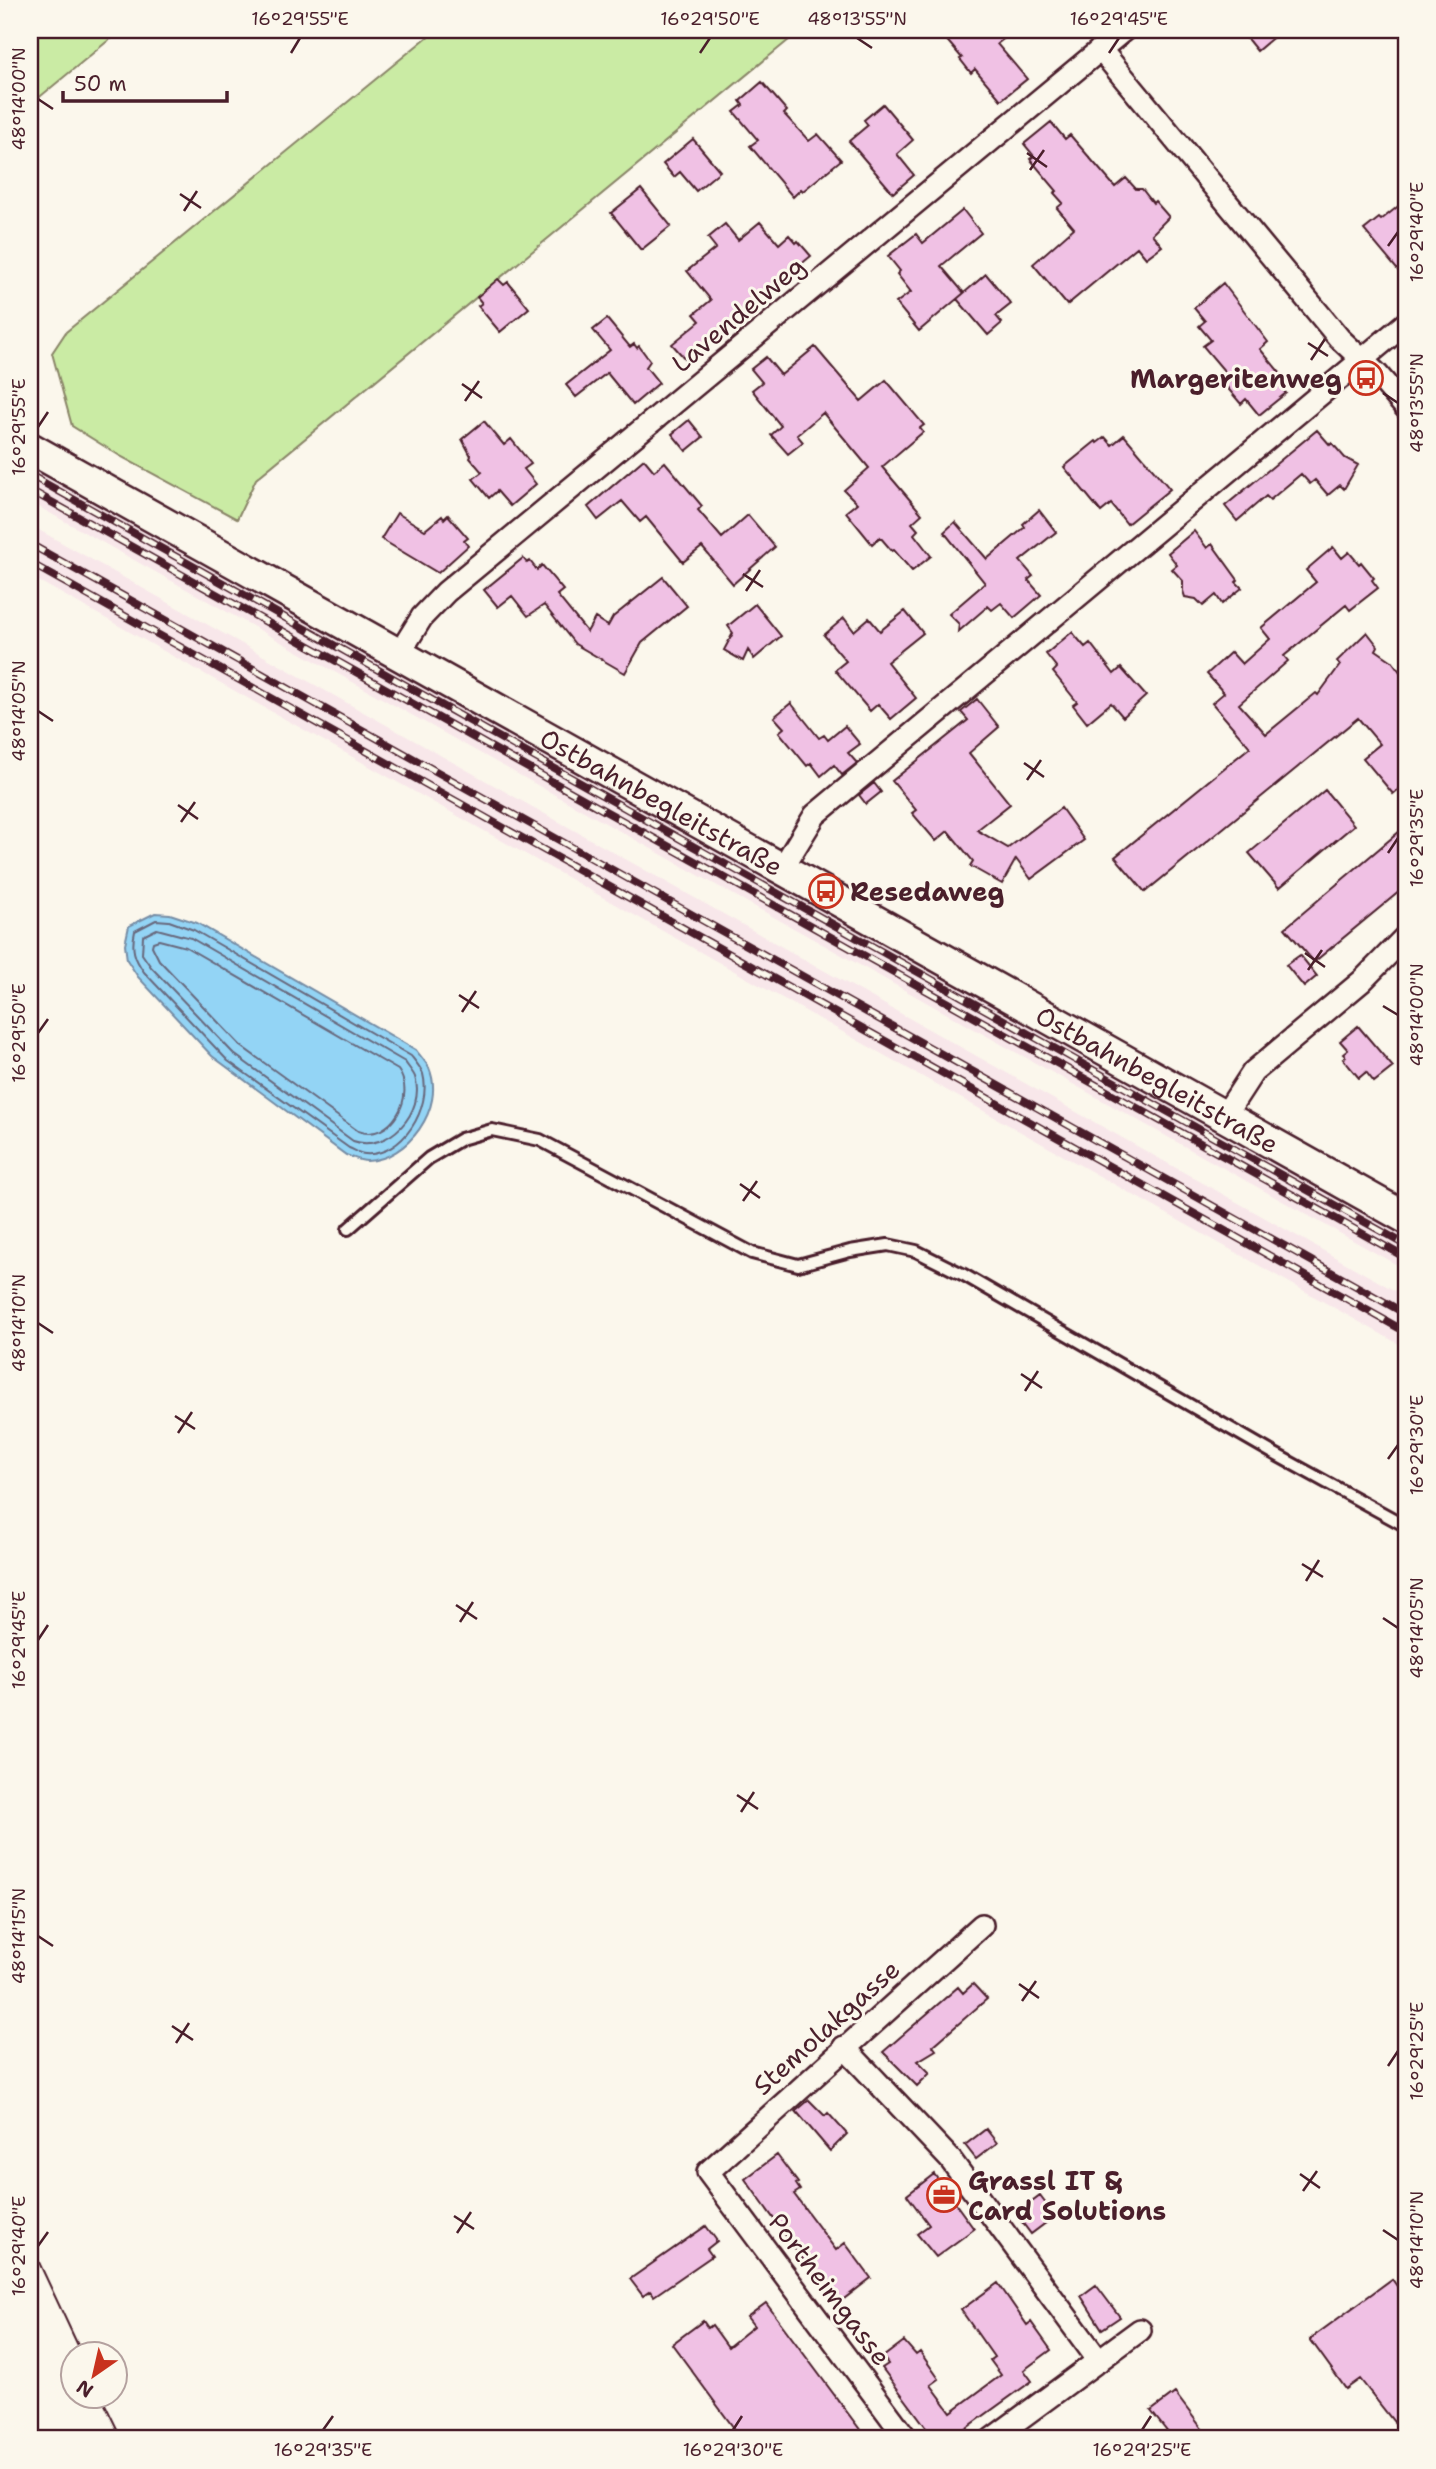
<svg xmlns="http://www.w3.org/2000/svg" width="1436" height="2469" font-family="'Shantell Sans',sans-serif">
  <style>
    .built { fill: #f8e7ea }
    .green { fill: #caeba4; stroke: #8a8568; stroke-width: 2 }
    .water { fill: #93d4f5; stroke: #768ca4; stroke-width: 2 }
    .lines { fill: none; stroke-linecap: round; stroke-linejoin: round }
    .shore { stroke: #67677c; stroke-width: 2 }
    .building { fill: #f0c1e4; stroke: #4a1f2b; stroke-width: 2 }
    .lane-casing { stroke: #4a1f2b; stroke-width: 16 }
    .street-casing { stroke: #4a1f2b; stroke-width: 26 }
    .secondary-casing { stroke: #4a1f2b; stroke-width: 35 }
    .lane { stroke: #fbf7ec; stroke-width: 10 }
    .street { stroke: #fbf7ec; stroke-width: 21 }
    .secondary { stroke: #fbf7ec; stroke-width: 30 }
    .tram { stroke: #4a1f2b; stroke-width: 2 }
    .rail-casing { stroke: #4a1f2b; stroke-width: 8 }
    .rail { stroke: #fbf7ec; stroke-width: 5; stroke-dasharray: 16; stroke-linecap: butt }
    .ticks { fill: none; stroke: #4a1f2b; stroke-width: 2.5 }
    .labels { text-anchor: middle; dominant-baseline: central; stroke-width: 6; stroke-linejoin: round; paint-order: stroke }
    .street-label { font-size: 26px; fill: #4a1f2b; stroke: #fbf7ec }
    .poi-label { font-size: 26px; font-weight: bold; fill: #4a1f2b; stroke: #fbf7ec; text-anchor: start }
    .neatline { fill: none; stroke: #4a1f2b; stroke-width: 2.5 }
    .ticks-label { font-size: 18px; text-anchor: middle; fill: #4a1f2b }
  </style>
  <rect width="100%" height="100%" fill="#fbf7ec"/>
  <filter id="ink" filterUnits="userSpaceOnUse"><feTurbulence type="fractalNoise" baseFrequency=".0143" numOctaves="2"/><feDisplacementMap in="SourceGraphic" scale="14" xChannelSelector="R" yChannelSelector="G"/><feConvolveMatrix kernelMatrix="1 2 1 2 8 2 1 2 1" color-interpolation-filters="sRGB"/></filter>
  <g filter="url(#ink)">
    <!-- built -->
    <path class="built" d="M30,464L1406,1236V1270L30,502Z
      M30,525L1406,1297V1348L30,576Z"/>
    <!-- green -->
    <path class="green" d="M30,30H121L30,105Z
      M436,30H801L256,479L237,519L120,456L72,426L52,353L66,332Z"/>
    <!-- water -->
    <path class="water" d="M155,913L170,914L197,923L416,1050C420,1056 426,1062 429,1068C446,1108 407,1160 367,1161C360,1161 352,1157 346,1155L212,1056L138,977L127,960L125,944L129,926Z"/>
    <g class="lines">
      <!-- shore -->
      <path class="shore" d="M156,920L169,921L194,930L411,1056C415,1061 421,1068 423,1074C432,1107 403,1157 365,1154C360,1154 354,1150 349,1148L228,1061L144,972C134,958 131,949 135,931Z
        M157,929L191,938L405,1062C408,1067 413,1072 415,1077C426,1112 388,1153 353,1141L234,1054L151,967L142,954L143,936Z
        M159,940L186,947L398,1070C417,1095 391,1143 358,1131L241,1046L159,960L152,946L153,942Z"/>
    </g>
    <!-- building -->
    <path class="building" d="M938,30H1015L997,44L1027,79L1001,100L975,69L971,73L960,59L962,58Z
      M1240,30H1282L1257,51Z
      M762,82L787,111L784,114L809,141L818,134L841,160L803,191L801,189L793,197L750,146L758,140L734,112L743,105L740,101Z
      M883,104L913,140L897,154L914,175L893,193L849,141L868,125L864,120Z
      M1051,122L1065,139L1070,135L1115,187L1126,178L1136,189H1142L1153,203L1155,201L1169,217L1152,234L1162,246L1146,258L1137,247L1067,305L1033,264L1074,228L1057,208L1063,203L1054,193L1057,191L1030,159L1034,156L1024,144Z
      M693,139L720,171L696,191L680,172L674,177L663,164Z
      M641,189L671,226L641,250L611,213Z
      M1406,200V280L1364,230L1379,218L1381,220Z
      M963,210L981,233L941,266L964,293L919,331L896,303L911,292L897,274L900,271L888,256L916,234L923,243Z
      M760,222L779,244L789,235L796,243L798,241L811,256L686,360L672,344L700,321L694,314L711,300L687,271L716,248L708,238L725,224L738,240Z
      M986,274L1011,304L996,316L1002,323L988,335L957,299Z
      M498,279L504,285L508,282L529,308L500,332L478,306L482,303L477,297Z
      M1223,283L1268,342L1260,349L1281,374L1274,379L1286,393L1259,415L1246,399L1241,404L1225,385L1231,379L1203,346L1211,340L1199,326L1205,321L1194,308Z
      M607,319L630,347L634,344L637,348L639,346L650,361L646,367L659,383L633,405L607,373L576,397L566,385L610,350L593,330Z
      M815,347L861,401L886,380L924,425L920,428L923,432L882,467L922,514L912,523L918,530L914,534L931,556L912,571L894,550L892,551L880,537L872,544L846,512L857,503L844,490L869,468L823,413L797,435L803,442L788,454L771,435L781,426L752,390L762,382L751,369L766,357L781,375Z
      M689,420L703,437L686,451L672,434Z
      M484,421L504,445L511,439L531,464L524,469L536,484L510,506L497,491L489,498L473,479L482,472L470,458L471,456L462,439Z
      M1317,430L1330,445L1332,443L1345,458L1358,465L1344,489L1340,485L1328,495L1315,480L1310,484L1301,474L1270,500L1266,496L1237,521L1225,506Z
      M1124,435L1170,489L1127,524L1111,504L1101,512L1064,467L1096,441L1097,443L1105,437L1112,445Z
      M644,459L654,471L665,462L702,506L698,510L722,538L748,515L775,547L733,584L702,547L683,562L646,517L640,522L622,501L598,520L588,507Z
      M1039,510L1056,532L1020,561L1033,576L1028,580L1041,595L1014,618L1001,603L992,610L988,606L958,632L959,624L949,614L985,583L944,532L955,522L987,559L1025,527L1023,524Z
      M397,513L425,530L442,516L444,519L448,515L468,538L464,541L468,546L438,573L381,539Z
      M1194,531L1207,548L1212,544L1238,580L1236,582L1242,588L1222,604L1216,595L1203,606L1196,599L1185,597L1183,591V581L1172,569L1177,565L1168,553Z
      M1333,547L1342,558L1349,552L1359,564L1361,562L1374,578L1372,580L1378,588L1350,610L1346,605L1284,656L1288,661L1239,704L1266,734L1316,693L1318,695L1340,665L1337,661L1367,632L1378,646L1376,650L1392,661L1406,680V783L1393,794L1363,758L1380,744L1358,718L1145,892L1115,857L1250,747L1212,703L1224,693L1207,674L1231,652L1242,664L1270,639L1261,628L1316,582L1306,570Z
      M523,558L527,563L530,561L537,570L542,565L563,590L557,595L587,632L595,618L608,626L613,617L663,577L687,606L642,643L625,673L575,644L544,605L528,616L512,596L498,607L484,590Z
      M755,604L781,636L754,659L748,650L743,661L724,650L733,633L728,626Z
      M905,611L923,633L887,662L916,698L891,719L878,704L870,711L835,670L846,661L824,635L844,618L854,631L869,618L880,631Z
      M1072,632L1085,647L1090,643L1114,674L1121,668L1146,696L1123,717L1111,703L1087,723L1073,705L1077,702L1053,672L1057,668L1046,654Z
      M977,699L999,727L969,753L1010,804L977,830L1008,848L1061,808L1084,840L1031,879L1016,859L1002,884L970,866L973,861L948,831L936,841L912,813L916,810L892,781L968,720L961,712Z
      M791,703L819,738L824,735L828,740L845,726L860,744L848,753L857,763L842,775L834,765L821,776L811,763L807,766L779,732L784,728L774,717Z
      M874,783L881,792L866,804L859,795Z
      M1325,790L1354,825L1279,888L1249,853Z
      M1406,826V886L1314,962L1285,928Z
      M1300,955L1317,976L1304,987L1286,965Z
      M1358,1026L1393,1067L1374,1082L1366,1072L1359,1078L1343,1059L1346,1057L1343,1054L1348,1050L1340,1041Z
      M973,1984L987,1999L933,2046L936,2050L918,2061L930,2073L917,2086L883,2052L958,1987L963,1993Z
      M809,2100L825,2116L828,2113L847,2134L830,2151L796,2111Z
      M986,2129L997,2143L976,2159L965,2145Z
      M777,2155L798,2183L796,2184L800,2190L794,2194L836,2250L845,2243L871,2278L836,2305L745,2179Z
      M934,2174L974,2229L936,2257L917,2234L929,2225L907,2195Z
      M1040,2196L1055,2216L1031,2234L1016,2214Z
      M706,2226L717,2241L707,2249L712,2256L654,2296L650,2291L643,2296L630,2279Z
      M1392,2279L1406,2299V2413L1394,2422L1360,2379L1346,2389L1310,2339Z
      M998,2283L1027,2325L1031,2322L1051,2350L1024,2370L1032,2381L964,2430L971,2439H935L882,2368L888,2364L883,2357L904,2341L916,2355L920,2352L939,2379L931,2385L951,2412L1001,2375L990,2360L994,2357L961,2310Z
      M1096,2285L1120,2317L1102,2329L1081,2296Z
      M766,2303L867,2439H742L672,2344L703,2321L708,2328L712,2325L728,2347L754,2326L747,2317Z
      M1175,2393L1203,2430L1190,2439H1173L1151,2411Z"/>
    <g class="lines">
      <!-- lane casing -->
      <g class="lane-casing">
        <path id="lane" d="M348,1229L429,1158L461,1139L492,1130L540,1140L752,1253L798,1265L850,1251L888,1245L916,1251L964,1275L1273,1453L1406,1526"/>
      </g>
      <!-- street casing -->
      <g class="street-casing">
        <path id="street" d="M1100,49L1339,338L1377,374L1406,408
          M399,654L422,617L446,592L1124,30
          M783,867L815,815L1406,323
          M1225,1115L1253,1072L1362,981L1406,936
          M844,2047L950,2159L1099,2361
          M907,2439L708,2172L982,1925
          M992,2439L1140,2330"/>
      </g>
      <!-- secondary casing -->
      <g class="secondary-casing">
        <g id="secondary">
          <path id="s1" d="M30,448L1406,1218"/>
        </g>
      </g>
      <!-- lane -->
      <use href="#lane" class="lane"/>
      <!-- street -->
      <use href="#street" class="street"/>
      <!-- secondary -->
      <use href="#secondary" class="secondary"/>
      <!-- tram -->
      <path class="tram" d="M30,2243L82,2354
        M101,2396L122,2439"/>
      <!-- rail casing -->
      <g class="rail-casing">
        <path id="rail" d="M30,475L1406,1245
          M30,490L1406,1258
          M30,544L1406,1314
          M30,563L1406,1332"/>
      </g>
      <!-- rail -->
      <use href="#rail" class="rail"/>
    </g>
  </g>
  <!-- ticks -->
  <path class="ticks" d="M857,38L872,48M291,53L300,38M700,53L710,38M1109,53L1119,38M38,99L53,109M1027,153L1047,167M1030,170L1044,150M180,194L201,208M184,211L197,191M1388,246L1398,232M1308,343L1328,356M1311,360L1325,339M462,384L482,398M1383,393L1398,403M465,401L479,381M38,427L48,412M743,574L763,587M746,591L760,570M38,711L53,721M1024,763L1044,777M1027,780L1041,760M178,805L198,819M181,822L195,802M1388,853L1398,838M1305,953L1325,967M1308,970L1322,950M459,995L479,1008M1383,1006L1398,1015M462,1012L476,991M38,1033L48,1019M740,1184L760,1198M743,1201L757,1181M38,1323L53,1333M1021,1374L1042,1388M1025,1391L1038,1371M175,1416L195,1429M178,1433L192,1412M1388,1459L1398,1445M1302,1564L1323,1577M1306,1581L1319,1560M456,1605L477,1619M1383,1618L1398,1628M460,1622L473,1602M38,1640L48,1625M737,1795L758,1809M741,1812L754,1792M38,1936L53,1946M1019,1984L1039,1998M1022,2001L1036,1981M172,2026L193,2040M176,2043L189,2023M1388,2066L1398,2051M1300,2174L1320,2188M1303,2191L1317,2171M454,2216L474,2229M1383,2230L1398,2240M457,2233L471,2212M38,2246L48,2232M323,2430L333,2416M733,2430L742,2416M1142,2430L1151,2416"/>
  <!-- icons -->
  <defs>
    <g id="bus-ring" transform="scale(1.75)"><circle r="9.5" fill="#fbf7ec" stroke="#c8321e" stroke-width="1.5"/><path d="M-5-6H5V4H4V6H2V4H-2V6H-4V4H-5ZM-3.5-4V0h7V-4ZM-3.5 1.2v1.5H-2V1.2ZM2 1.2v1.5H3.5V1.2Z" fill="#c8321e"/></g>
    <g id="office-ring" transform="scale(1.75)"><circle r="9.5" fill="#fbf7ec" stroke="#c8321e" stroke-width="1.5"/><path d="M-6-3h4V-5.5h4V-3h4V5H-6ZM-1-4.5V-3h2v-1.5ZM-6 0V1H6V0Z" fill="#c8321e"/></g>
  </defs>
  <g fill-rule="evenodd">
    <use href="#bus-ring" x="1366" y="378"/>
    <use href="#bus-ring" x="826" y="891"/>
    <use href="#office-ring" x="944" y="2195"/>
  </g>
  <g class="labels">
    <!-- street labels -->
    <g class="street-label">
      <text transform="translate(738 314) rotate(-40)">Lavendelweg</text>
      <text stroke="none"><textPath href="#s1" startOffset="724">Ostbahnbegleitstraße</textPath></text>
      <text stroke="none"><textPath href="#s1" startOffset="1292">Ostbahnbegleitstraße</textPath></text>
      <text transform="translate(826 2027) rotate(-42)">Stemolakgasse</text>
      <text transform="translate(830 2289) rotate(53)">Portheimgasse</text>
    </g>
    <!-- poi labels -->
    <g class="poi-label">
      <text x="1342" y="378" text-anchor="end">Margeritenweg</text>
      <text x="850" y="891">Resedaweg</text>
      <text x="968" y="2180">Grassl IT &amp;<tspan x="968" dy="30">Card Solutions</tspan></text>
    </g>
  </g>
  <!-- margin -->
  <rect width="1436" height="2469" fill="none" stroke="#fbf7ec" stroke-width="77"/>
  <!-- north arrow -->
  <g transform="translate(94 2375) rotate(214)"><circle r="33" fill="#fbf7ec" stroke="#b4a19f" stroke-width="2"/>
  <path d="M0-5L12 26L0 18L-12 26Z" fill="#c8321e"/>
  <text y="-10" font-size="19" font-weight="bold" text-anchor="middle" fill="#4a1f2b">N</text>
  </g>
  <!-- scale -->
  <path d="M63 91v10h164v-10" fill="none" stroke="#4a1f2b" stroke-width="3.5"/>
  <text x="74" y="91" font-size="21" fill="#4a1f2b" stroke="#fbf7ec" stroke-width="5" paint-order="stroke">50 m</text>
  <rect x="38" y="38" width="1360" height="2392" class="neatline"/>
  <g class="ticks-label">
    <text x="300" y="25">16°29'55"E</text>
    <text x="710" y="25">16°29'50"E</text>
    <text x="857" y="25">48°13'55"N</text>
    <text x="1119" y="25">16°29'45"E</text>
    <text transform="translate(19 99) rotate(-90)" y="6">48°14'00"N</text>
    <text transform="translate(1417 232) rotate(-90)" y="6">16°29'40"E</text>
    <text transform="translate(1417 403) rotate(-90)" y="6">48°13'55"N</text>
    <text transform="translate(19 427) rotate(-90)" y="6">16°29'55"E</text>
    <text transform="translate(19 711) rotate(-90)" y="6">48°14'05"N</text>
    <text transform="translate(1417 838) rotate(-90)" y="6">16°29'35"E</text>
    <text transform="translate(1417 1015) rotate(-90)" y="6">48°14'00"N</text>
    <text transform="translate(19 1033) rotate(-90)" y="6">16°29'50"E</text>
    <text transform="translate(19 1323) rotate(-90)" y="6">48°14'10"N</text>
    <text transform="translate(1417 1445) rotate(-90)" y="6">16°29'30"E</text>
    <text transform="translate(1417 1628) rotate(-90)" y="6">48°14'05"N</text>
    <text transform="translate(19 1640) rotate(-90)" y="6">16°29'45"E</text>
    <text transform="translate(19 1936) rotate(-90)" y="6">48°14'15"N</text>
    <text transform="translate(1417 2051) rotate(-90)" y="6">16°29'25"E</text>
    <text transform="translate(1417 2240) rotate(-90)" y="6">48°14'10"N</text>
    <text transform="translate(19 2246) rotate(-90)" y="6">16°29'40"E</text>
    <text x="323" y="2456">16°29'35"E</text>
    <text x="733" y="2456">16°29'30"E</text>
    <text x="1142" y="2456">16°29'25"E</text>
  </g>
</svg>
